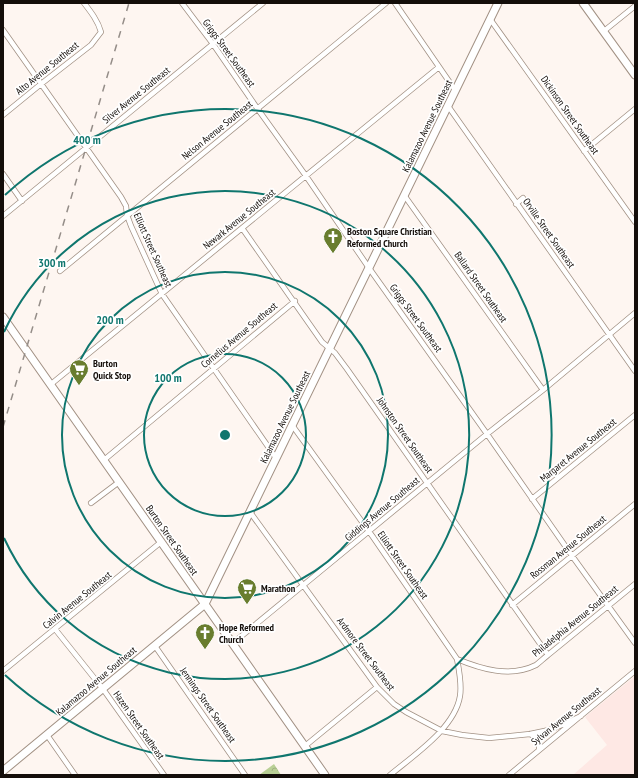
<svg xmlns="http://www.w3.org/2000/svg" width="638" height="778" font-family="'PT Sans Narrow',sans-serif">
  <style>
    .education { fill: #fee8e4 }
    .park { fill: url(#park-crowns) }
    .lines { fill: none; stroke-linecap: round; stroke-linejoin: round }
    .street-casing { stroke: #a29184; stroke-width: 6 }
    .secondary-casing { stroke: #a29184; stroke-width: 9 }
    .street { stroke: #fff; stroke-width: 4.5 }
    .secondary { stroke: #fff; stroke-width: 7 }
    .rail { stroke: #948d88; stroke-width: 1.5; stroke-dasharray: 7 7; stroke-linecap: butt }
    .ring { fill: none; stroke: #0f766e; stroke-width: 2 }
    .labels { text-anchor: middle; dominant-baseline: central; stroke-width: 3.5; stroke-linejoin: round; paint-order: stroke }
    .street-label { font-size: 10px; fill: #140e0a; stroke: #fff }
    .poi-label { font-size: 10px; font-weight: bold; fill: #140e0a; stroke: #fff; text-anchor: start }
    .centre { fill: #0f766e; stroke: #fff; stroke-width: 2 }
    .ring-label { font-size: 12px; text-anchor: middle; font-weight: bold; fill: #0f766e; stroke: #fff; stroke-width: 3.5; stroke-linejoin: round; paint-order: stroke }
  </style>
  <defs>
    <pattern id="park-crowns" width="20" height="18" patternUnits="userSpaceOnUse"><rect width="20" height="18" fill="#bad096"/><path d="M2 6a3 3 0 1 1 6 0M12 15a3 3 0 1 1 6 0" fill="none" stroke="#9fb180"/></pattern>
  </defs>
  <rect width="100%" height="100%" fill="#fef6f1"/>
  <!-- education -->
  <path class="education" d="M635,676V775H573L607,745L585,717Z"/>
  <!-- park -->
  <path class="park" d="M274,764L281,775H259Z"/>
  <g class="lines">
    <!-- street casing -->
    <g class="street-casing">
      <path id="street" d="M182,3L213,44L257,108L306,176L369,268L487,434L575,560L635,643
        M395,3L455,90
        M490,19L635,222
        M3,30L121,197L126,206L127,215L131,226L162,294L276,458
        M604,31L635,6
        M448,106L635,371
        M3,115L41,84L91,45L101,32C98,21 91,12 84,3
        M584,151L635,109
        M3,174L22,201
        M404,195L543,390
        M516,204L523,198
        M3,216L263,3
        M242,228L322,342L335,353L347,369L548,655
        M60,271L386,3
        M50,385L439,67
        M292,425L373,537L457,659C459,670 462,684 460,696C455,728 414,755 390,775
        M104,460L295,301
        M532,499L635,415
        M91,503L119,482
        M250,512L377,687L394,704L406,712L442,731L462,735L489,738L530,734L549,730L562,725L581,716
        M512,605L635,504
        M55,629L103,689L164,775
        M233,643L487,434L543,390L635,313
        M155,646L245,775
        M457,659C481,669 510,678 536,665C540,662 544,658 548,655L635,584
        M3,671L161,542
        M530,734C538,738 540,742 539,750
        M47,735L75,775
        M305,746L377,687
        M509,775L635,671"/>
    </g>
    <!-- secondary casing -->
    <g class="secondary-casing">
      <path id="secondary" d="M583,3L635,75
        M3,317L325,775
        M3,771L205,604L498,3"/>
    </g>
    <!-- street -->
    <use href="#street" class="street"/>
    <!-- secondary -->
    <use href="#secondary" class="secondary"/>
    <!-- rail -->
    <path class="rail" d="M3,427L129,3"/>
  </g>
  <!-- distance rings -->
  <g class="ring">
    <circle cx="225" cy="435" r="81"/>
    <circle cx="225" cy="435" r="163"/>
    <path d="M4 332A244 244 0 1 1 4 538"/>
    <path d="M5 195A326 326 0 1 1 5 675"/>
  </g>
  <!-- icons -->
  <defs>
    <g id="church-pin" transform="scale(1)"><path d="M0 17L-7.5 6A9.5 9.5 0 1 1 7.5 6Z" fill="#697d2e" stroke="#fff"/><path d="M-1.2-6h2.4v3.5h3.3v2.4h-3.3V6h-2.4V-.1h-3.3v-2.4h3.3Z" fill="#fff"/></g>
    <g id="supermarket-pin" transform="scale(1)"><path d="M0 17L-7.5 6A9.5 9.5 0 1 1 7.5 6Z" fill="#697d2e" stroke="#fff"/><path d="M-6-5.5h2.5l.6 2H6L4.5 2H-2.5L-4.4-4H-6ZM-1.5 3.2a1.3 1.3 0 1 0 .1 0ZM3 3.2a1.3 1.3 0 1 0 .1 0Z" fill="#fff"/></g>
  </defs>
  <g fill-rule="evenodd">
    <use href="#church-pin" x="333" y="237"/>
    <use href="#supermarket-pin" x="79" y="369"/>
    <use href="#supermarket-pin" x="247" y="588"/>
    <use href="#church-pin" x="205" y="633"/>
  </g>
  <g class="labels">
    <!-- street labels -->
    <g class="street-label">
      <text transform="translate(229 53) rotate(54)">Griggs Street Southeast</text>
      <text transform="translate(47 68) rotate(-39)">Alto Avenue Southeast</text>
      <text transform="translate(136 95) rotate(-39)">Silver Avenue Southeast</text>
      <text transform="translate(570 115) rotate(55)">Dickinson Street Southeast</text>
      <text transform="translate(427 126) rotate(-64)">Kalamazoo Avenue Southeast</text>
      <text transform="translate(217 130) rotate(-39)">Nelson Avenue Southeast</text>
      <text transform="translate(239 219) rotate(-39)">Newark Avenue Southeast</text>
      <text transform="translate(549 233) rotate(55)">Orville Street Southeast</text>
      <text transform="translate(153 250) rotate(66)">Elliott Street Southeast</text>
      <text transform="translate(481 287) rotate(55)">Ballard Street Southeast</text>
      <text transform="translate(416 318) rotate(54)">Griggs Street Southeast</text>
      <text transform="translate(239 335) rotate(-40)">Cornelius Avenue Southeast</text>
      <text transform="translate(285 417) rotate(-64)">Kalamazoo Avenue Southeast</text>
      <text transform="translate(405 435) rotate(55)">Johnston Street Southeast</text>
      <text transform="translate(578 450) rotate(-39)">Margaret Avenue Southeast</text>
      <text transform="translate(382 509) rotate(-40)">Giddings Avenue Southeast</text>
      <text transform="translate(172 540) rotate(55)">Burton Street Southeast</text>
      <text transform="translate(568 547) rotate(-39)">Rossman Avenue Southeast</text>
      <text transform="translate(403 565) rotate(55)">Elliott Street Southeast</text>
      <text transform="translate(77 600) rotate(-39)">Calvin Avenue Southeast</text>
      <text transform="translate(575 621) rotate(-39)">Philadelphia Avenue Southeast</text>
      <text transform="translate(366 654) rotate(53)">Ardmore Street Southeast</text>
      <text transform="translate(96 681) rotate(-40)">Kalamazoo Avenue Southeast</text>
      <text transform="translate(208 705) rotate(55)">Jennings Street Southeast</text>
      <text transform="translate(566 716) rotate(-39)">Sylvan Avenue Southeast</text>
      <text transform="translate(139 725) rotate(55)">Hazen Street Southeast</text>
    </g>
    <!-- poi labels -->
    <g class="poi-label">
      <text x="347" y="231">Boston Square Christian<tspan x="347" dy="12">Reformed Church</tspan></text>
      <text x="93" y="363">Burton<tspan x="93" dy="12">Quick Stop</tspan></text>
      <text x="261" y="588">Marathon</text>
      <text x="219" y="627">Hope Reformed<tspan x="219" dy="12">Church</tspan></text>
    </g>
  </g>
  <circle cx="225" cy="435" r="6" class="centre"/>
  <g class="ring-label">
    <text x="87" y="144">400 m</text>
    <text x="52" y="267">300 m</text>
    <text x="110" y="324">200 m</text>
    <text x="168" y="382">100 m</text>
  </g>
  <!-- border -->
  <rect width="638" height="778" fill="none" stroke="#140e0a" stroke-width="8"/>
</svg>
